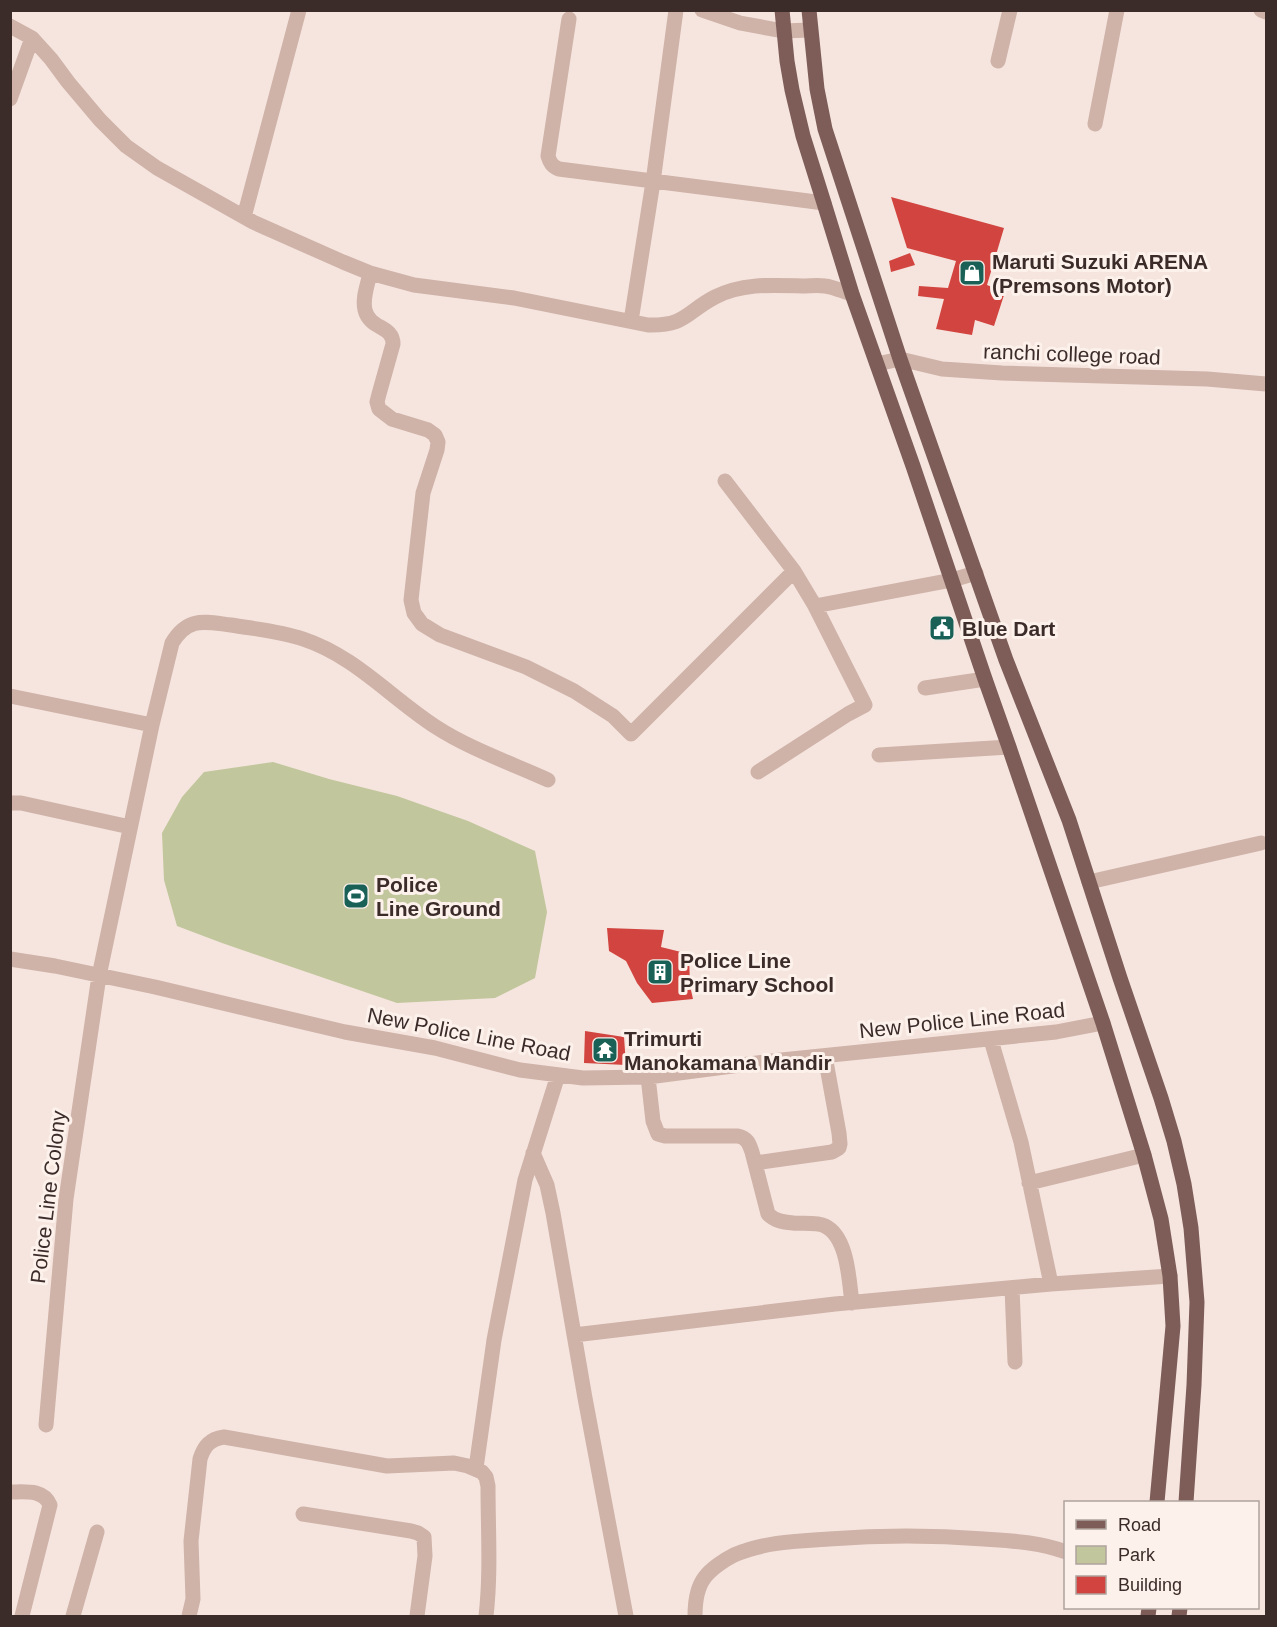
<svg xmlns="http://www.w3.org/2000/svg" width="1277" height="1627" font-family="Arial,sans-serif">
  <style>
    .green { fill: #c1c69c }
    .building { fill: #d2443f }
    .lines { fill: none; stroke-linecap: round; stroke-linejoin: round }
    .minor { stroke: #cfb2a8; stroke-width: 15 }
    .major { stroke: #7e5d58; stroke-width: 15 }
    .labels { text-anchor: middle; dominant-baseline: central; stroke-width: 6; stroke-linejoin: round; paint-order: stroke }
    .poi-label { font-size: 21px; font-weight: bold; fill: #3b2b29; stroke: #fcf1eb; text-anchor: start }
    .street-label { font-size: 21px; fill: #3b2b29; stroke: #fcf1eb }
  </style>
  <rect width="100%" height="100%" fill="#f5e5de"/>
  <!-- green -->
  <path class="green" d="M273,762L329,779L397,796L468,821L535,851L547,912L535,978L495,998L397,1003L222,943L177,926L164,880L162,833L182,797L204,772Z"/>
  <!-- building -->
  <path class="building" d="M891,197L1004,228L987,285L1005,292L994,326L975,320L972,335L936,329L944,299L918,296L919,286L948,288L956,261L907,248Z
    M910,253L915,265L891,272L889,261Z
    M607,928L664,930L661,947L689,954L690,986L693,999L652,1003L637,983L626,961L609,951Z
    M585,1031L624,1037L626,1065L584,1063Z"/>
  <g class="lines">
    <!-- minor -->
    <path class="minor" d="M702,10L740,23L783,31L810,30
      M1261,10L1266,12
      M569,19L548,156C550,163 552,166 559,169L824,203
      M10,26L32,38L51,59L68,82L100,120L126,146L157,168L253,222L343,262L370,273L414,285L514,298L648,325C686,326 686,312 715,297C742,283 772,285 802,286C810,286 818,285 825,286C834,287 844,292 852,294
      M998,61L1010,10
      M10,99L32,38
      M1095,124L1117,10
      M244,217L299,10
      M370,273C368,284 362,298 365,310C370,330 393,325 393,344L379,394L377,402L379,409L392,419L428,430L435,435L438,442L437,450L423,493L411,600L414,613L422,624L440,635L526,667L574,691L613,716L631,734L794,571
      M631,321L653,182L676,10
      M877,364L900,359L942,369L1002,373L1207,379L1266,384
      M725,481L794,571L815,606L865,705L848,714L758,772
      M815,606L952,580L976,573
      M925,688L985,679
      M10,696L152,725
      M879,755L1009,747
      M10,803H21L130,827
      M1089,882L1261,843
      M10,959L55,966L155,987L345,1032L435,1048L520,1070L583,1078L648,1077L772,1061L1056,1032L1103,1023
      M991,1040L1021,1142L1051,1284
      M648,1077L653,1121L658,1134L665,1136H738C747,1138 749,1143 752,1152L768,1214C775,1221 783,1222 793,1223C803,1224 817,1222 825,1226C848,1237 849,1281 852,1303
      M533,1153L547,1185L553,1213L585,1398L626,1616
      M755,1163L832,1152L839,1148L840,1144L839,1133L825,1056
      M1029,1183L1144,1155
      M1012,1288L1015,1362
      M574,1335L835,1304L1051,1284L1170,1276
      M46,1425L66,1199L99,976L152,725L172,643C188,616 205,622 231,625C255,629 280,631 303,639C355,656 391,698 436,727C468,748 513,764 548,780
      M476,1468L494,1340L525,1180L558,1075
      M10,1492C25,1492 43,1489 50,1505L22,1616
      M303,1514L411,1531L418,1533L424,1537L425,1556L417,1616
      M73,1616L97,1532
      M189,1616L193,1599L191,1541L200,1459C204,1446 210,1439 224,1437L387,1466L454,1463L468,1466L482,1472L486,1477L488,1486C488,1530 491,1573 486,1616
      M695,1616C695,1604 697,1587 705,1577C711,1569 724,1560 734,1555C764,1542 797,1541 829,1539C881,1535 932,1535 984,1539C1013,1541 1039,1542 1066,1552"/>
    <!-- major -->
    <path class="major" d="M782,10L787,61L792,90L803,136L824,203L852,294L913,466L985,679L1009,747L1103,1023L1144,1155L1161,1219L1170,1276L1173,1326L1157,1502
      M809,10L817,89L825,129L900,359L943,481L1006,660L1069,820L1120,978L1161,1098L1174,1141L1184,1184L1191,1228L1197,1302L1194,1385L1186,1502
      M1148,1616L1149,1608
      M1179,1616L1180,1608"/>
  </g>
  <!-- icons -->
  <defs>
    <g id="shop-square" transform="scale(1.35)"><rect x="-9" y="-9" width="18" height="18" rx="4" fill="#196157" stroke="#fcf1eb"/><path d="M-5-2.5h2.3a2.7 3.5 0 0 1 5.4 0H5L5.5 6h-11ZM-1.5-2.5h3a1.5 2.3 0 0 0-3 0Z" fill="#fff"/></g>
    <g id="civic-square" transform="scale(1.35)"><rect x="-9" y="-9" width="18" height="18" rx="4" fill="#196157" stroke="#fcf1eb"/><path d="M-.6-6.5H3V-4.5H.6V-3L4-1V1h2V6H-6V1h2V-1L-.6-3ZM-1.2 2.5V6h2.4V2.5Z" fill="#fff"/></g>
    <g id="stadium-square" transform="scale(1.35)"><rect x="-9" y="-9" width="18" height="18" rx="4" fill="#196157" stroke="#fcf1eb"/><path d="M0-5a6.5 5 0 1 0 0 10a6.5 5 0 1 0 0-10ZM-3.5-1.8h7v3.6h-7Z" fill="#fff"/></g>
    <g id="building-square" transform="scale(1.35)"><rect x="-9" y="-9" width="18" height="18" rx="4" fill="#196157" stroke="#fcf1eb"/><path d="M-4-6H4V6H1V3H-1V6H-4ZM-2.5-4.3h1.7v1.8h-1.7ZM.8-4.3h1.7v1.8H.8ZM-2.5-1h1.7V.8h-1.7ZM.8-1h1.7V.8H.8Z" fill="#fff"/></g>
    <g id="temple-square" transform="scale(1.35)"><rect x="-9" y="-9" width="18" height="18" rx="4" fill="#196157" stroke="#fcf1eb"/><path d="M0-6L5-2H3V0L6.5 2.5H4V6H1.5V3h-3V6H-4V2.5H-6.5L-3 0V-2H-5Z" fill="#fff"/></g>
  </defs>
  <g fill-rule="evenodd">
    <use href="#shop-square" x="972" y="273"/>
    <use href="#civic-square" x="942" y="628"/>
    <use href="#stadium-square" x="356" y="896"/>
    <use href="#building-square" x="660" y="972"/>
    <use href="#temple-square" x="605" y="1050"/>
  </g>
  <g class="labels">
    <!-- poi labels -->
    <g class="poi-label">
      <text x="992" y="261">Maruti Suzuki ARENA<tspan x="992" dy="24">(Premsons Motor)</tspan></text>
      <text x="962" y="628">Blue Dart</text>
      <text x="376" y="884">Police<tspan x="376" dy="24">Line Ground</tspan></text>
      <text x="680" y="960">Police Line<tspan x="680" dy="24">Primary School</tspan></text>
      <text x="624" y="1038">Trimurti<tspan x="624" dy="24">Manokamana Mandir</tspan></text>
    </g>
    <!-- street labels -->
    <g class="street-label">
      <text transform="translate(1072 354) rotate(2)">ranchi college road</text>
      <text transform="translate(962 1020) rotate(-6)">New Police Line Road</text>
      <text transform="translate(469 1034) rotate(11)">New Police Line Road</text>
      <text transform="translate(48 1197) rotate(-83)">Police Line Colony</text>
    </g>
  </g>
  <!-- border -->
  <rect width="1277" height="1627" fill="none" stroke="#3b2b29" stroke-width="24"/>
  <!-- legend -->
  <rect x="1064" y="1501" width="195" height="108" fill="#fcf1eb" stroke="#afa29d" stroke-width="1.5"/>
  <rect x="1076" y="1520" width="30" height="9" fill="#7e5d58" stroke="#afa29d" stroke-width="1.5"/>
  <text x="1118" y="1531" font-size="18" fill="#3b2b29">Road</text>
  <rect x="1076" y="1546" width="30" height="18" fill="#c1c69c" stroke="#afa29d" stroke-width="1.5"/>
  <text x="1118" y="1561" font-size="18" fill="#3b2b29">Park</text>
  <rect x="1076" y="1576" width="30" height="18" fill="#d2443f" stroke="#afa29d" stroke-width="1.5"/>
  <text x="1118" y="1591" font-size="18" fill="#3b2b29">Building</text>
</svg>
